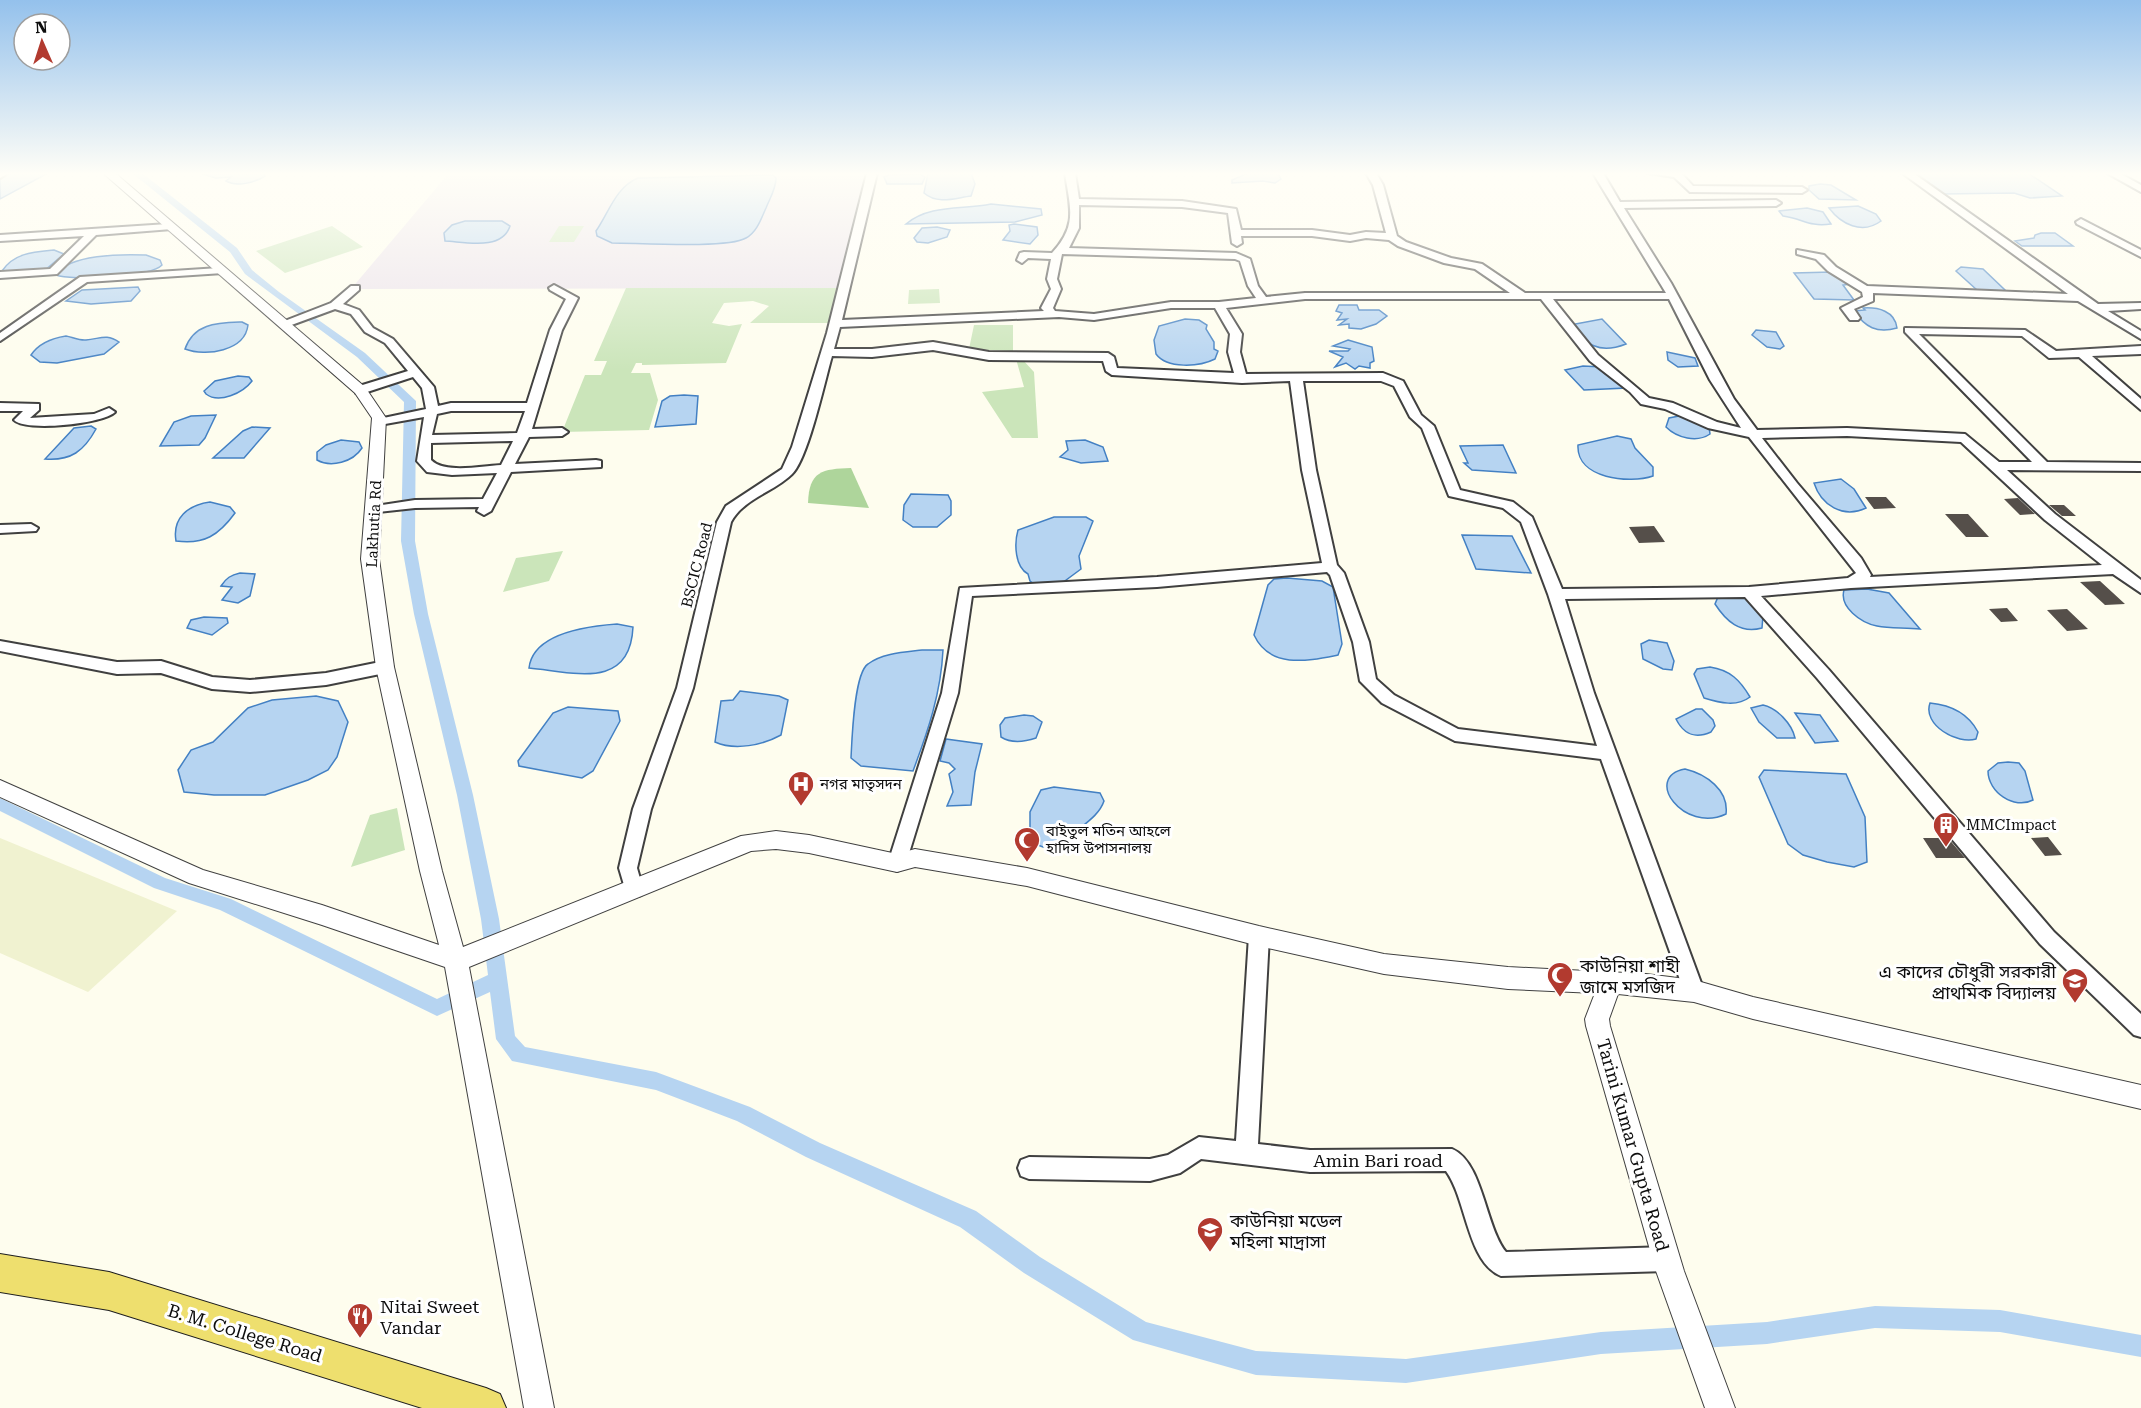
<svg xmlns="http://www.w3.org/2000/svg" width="2141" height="1408" font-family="'Roboto Serif','Noto Sans Bengali',serif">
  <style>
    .industrial { fill: #ebe2eb }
    .farmland { fill: #f0f2d0 }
    .green { fill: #cbe5ba }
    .forest { fill: #aed59b }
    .water { fill: #b6d4f1; stroke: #4380c3; stroke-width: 1.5 }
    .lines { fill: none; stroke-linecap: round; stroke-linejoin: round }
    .canal { fill: #b6d4f1; fill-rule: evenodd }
    .building { fill: #554f4a }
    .minor-casing { stroke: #404040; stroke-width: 4 }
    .tertiary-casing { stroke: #404040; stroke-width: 2 }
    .primary-casing { stroke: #1e1e1e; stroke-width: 2 }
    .minor { fill: #fff; fill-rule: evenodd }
    .tertiary { fill: #fff; fill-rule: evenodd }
    .primary { fill: #eedf6e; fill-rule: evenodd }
    .labels { text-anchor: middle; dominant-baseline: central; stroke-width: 6; stroke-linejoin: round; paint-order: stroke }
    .street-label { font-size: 15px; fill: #0d0d0d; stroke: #fff }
    .poi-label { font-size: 15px; fill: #0d0d0d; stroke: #fff; text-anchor: start }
    .near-poi-label { font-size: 18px; fill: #0d0d0d; stroke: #fff; text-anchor: start }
    .near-street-label { font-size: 18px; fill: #0d0d0d; stroke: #fff }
  </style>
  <rect width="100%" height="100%" fill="#fefdee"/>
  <!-- industrial -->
  <path class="industrial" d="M449,173H869L838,288L351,289Z"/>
  <!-- farmland -->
  <path class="farmland" d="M0,838L177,911L88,992L0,953Z"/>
  <!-- green -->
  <path class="green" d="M332,226L363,247L285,273L256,251Z
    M559,226H584L574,242H549Z
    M626,288H838L828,323H750L769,306L753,301L724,303L712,323L729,326L742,324L726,363L642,365V363H636L631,373H650L658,400L649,430L562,432L585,375H601L607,361H594Z
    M939,289L940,303L908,304L909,290Z
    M974,325H1013V351L969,349Z
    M1016,359H1022L1034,372L1038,438H1012L982,392L1024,387Z
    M563,551L549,581L503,592L516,558Z
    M397,808L405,850L351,867L370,815Z"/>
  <!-- forest -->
  <path class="forest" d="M851,468L869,508L808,503C809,471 822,469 851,468Z"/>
  <!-- water -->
  <path class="water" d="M6,173H48L0,199V176Z
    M246,173L243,174L263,173L265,176C254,183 237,187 226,181L231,177L216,178L202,174Z
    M928,173H971L975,184L971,196C955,198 938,205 924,193Z
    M1248,173H1278L1281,179L1275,183L1263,181L1232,183V180Z
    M1911,173H2028L2062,196L2030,198L2014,193L1941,194Z
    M920,174L925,177L922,184H887L884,177L889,175Z
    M773,175L776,178C776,189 770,198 766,208C761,219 757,232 746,238C727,249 638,243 612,243L597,236L596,231C609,212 616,187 638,178Z
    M1820,184L1831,185L1856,200L1819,199L1809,190V186Z
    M991,204L1041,209L1042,215L1015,222L906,224C930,204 963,210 991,204Z
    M1858,206L1876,214L1881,221C1862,235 1841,224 1829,208Z
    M1807,208L1823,212L1831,224C1808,227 1804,219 1783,216L1779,211Z
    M465,221H502L510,226C502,251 465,242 445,241L444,233L452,225Z
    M1014,224L1037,227L1038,235L1030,244L1003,240L1010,231L1009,225Z
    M937,227L950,230L947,237L928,243L917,242L914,238L922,228Z
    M2041,233H2055L2073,246H2022L2015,241L2034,238L2035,235Z
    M54,250L64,254L45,270L9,274L2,271C14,253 33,252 54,250Z
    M146,255L160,260L162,265C151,277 71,281 56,275C68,254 123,254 146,255Z
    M1961,267L1983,269L2006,291L1977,290L1956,271Z
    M1832,272L1852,284L1843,285L1854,300L1814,299L1794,273Z
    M138,287L140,291L131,301L91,304L66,301L82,290Z
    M1339,305H1357L1359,310H1379L1387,316L1376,324L1361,329L1349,328V324L1339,325L1347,319L1337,320L1342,313L1336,311Z
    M1863,308C1878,307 1895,311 1897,328C1877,334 1865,327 1854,311L1865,310Z
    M1185,319L1199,320L1207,325L1206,329L1214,342V349L1218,351L1215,359C1199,367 1167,369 1156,354L1154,340L1159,326Z
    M1602,319L1626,344C1598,355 1587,344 1570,325Z
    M242,322L248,325C245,351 206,357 185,349C194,323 217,323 242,322Z
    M1756,330L1776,332L1784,346L1780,349L1767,347L1752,335Z
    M66,336C72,337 80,341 86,340C100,339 106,333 119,342L104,354L57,363L40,362L31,355C39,343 53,338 66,336Z
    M1348,340L1372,347L1374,361L1370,363V368L1359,366L1355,369L1346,363L1335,367L1343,357L1329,351H1348L1350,349L1333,346Z
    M1667,352L1695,358L1698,366L1678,367L1668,360Z
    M1583,366L1603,367L1626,388L1584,390L1565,370Z
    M238,376L249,377L252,381C243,393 219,404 206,394L204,391L215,381Z
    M684,395L698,396L696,424L655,427L662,401L670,396Z
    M216,415L205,438L199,445L160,446L174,422L191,416Z
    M1684,415L1709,427L1710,434C1697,443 1677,438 1666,427L1669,418Z
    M91,426L96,429C84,451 71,461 45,459L74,428Z
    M252,427L270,428L244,458H213L243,431Z
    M1617,436L1631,439L1635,448L1653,467V476C1630,484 1576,479 1578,445Z
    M341,440L359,442L362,448C353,462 331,468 317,460V452L326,445Z
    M1085,440L1103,447L1108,461L1081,463L1060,457L1068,450L1066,441Z
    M1503,445L1516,473L1472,470L1464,463H1468L1460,446Z
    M1841,479L1854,489L1866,508C1843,519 1821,505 1814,483Z
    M911,494L948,495L951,501V515L937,527H913L903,520L904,505Z
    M210,502L230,507L235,513C219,535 204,545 176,541C172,518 188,505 210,502Z
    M1054,517H1086L1093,521L1079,556L1081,569L1062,583L1034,584L1030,581L1028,574C1015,567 1014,544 1018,530Z
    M1462,535L1512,536L1531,573L1476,569Z
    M240,573L255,574L250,596L238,603L222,600L232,587L221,586C226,578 231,575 240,573Z
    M1287,578L1322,581L1333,587L1342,644L1338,655C1307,661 1270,669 1254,635L1268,585L1274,579Z
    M1867,589L1889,593L1920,629C1906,627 1891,629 1877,626C1861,623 1839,607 1844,590Z
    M1730,594L1748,599L1763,615L1762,628C1740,634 1726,621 1715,604L1718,597Z
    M204,617L227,618L228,623L212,635L187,628L191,620Z
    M617,624L633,627C630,691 573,672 529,668C533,633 589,626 617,624Z
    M1649,640L1667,643L1674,661L1672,670L1663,669L1643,659L1641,644Z
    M922,650H943C941,693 928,731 913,771L861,766L851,758C852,739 854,673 868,664C882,653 905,652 922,650Z
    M1710,667C1730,670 1740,680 1750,697C1737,707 1720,703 1704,698L1694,674L1697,669Z
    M740,691L779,696L788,700L781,735C763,745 735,751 715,742L721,701L733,700Z
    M316,696L338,701L348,722L337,757L328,770L308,780L265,795H214L184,792L178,770L191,750L213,742L248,708L272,700Z
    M1930,703C1951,705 1968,713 1978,732L1976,739C1958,745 1922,725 1930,703Z
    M1763,705C1777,708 1792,724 1795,738H1777L1759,722L1751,708Z
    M568,707L618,711L620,721L593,771L582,778L519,766L518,761L553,713Z
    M1696,709H1702L1713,720L1715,726L1711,732C1695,739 1684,735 1676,719Z
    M1795,713L1820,715L1838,741L1815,743Z
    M1024,715L1033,716L1042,722L1036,738C1024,742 1012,744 1001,737L1000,725L1005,718Z
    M946,739L982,744L975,772L971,805L947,806L953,792L949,774L955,769L949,763L940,761Z
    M2008,762L2019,763L2025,771L2033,800C2014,810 1988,792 1988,771L1998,763Z
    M1685,769C1706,774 1729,790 1726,814C1684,834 1642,777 1685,769Z
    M1764,770L1846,774L1865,817L1867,862L1854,867L1827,862L1803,855L1788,844L1759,777Z
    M1054,787L1100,793L1104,801C1098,819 1076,828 1064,843L1043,847L1030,842V812L1041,790Z"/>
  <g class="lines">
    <!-- canal -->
    <path class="canal" d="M132,173H142L237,248L252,270L279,292L365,353L416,401L415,541L428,614L473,795L499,919L515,1036L525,1047L656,1072L750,1107L820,1143L976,1211L1040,1257L1146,1322L1256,1351L1406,1359L1601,1332L1767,1322L1875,1306L2000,1310L2141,1335V1357L2000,1332L1875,1328L1767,1344L1601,1354L1406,1383L1256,1375L1133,1340L1024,1273L960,1227L806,1157L737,1121L656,1090L512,1061L496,1039L490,992L437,1016L220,910L154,888L0,811V798L165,878L231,899L437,999L488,975L481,919L457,795L414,614L401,541L404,402L357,357L245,274L230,252Z"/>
  </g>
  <!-- building -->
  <path class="building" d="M1865,497H1886L1896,508L1874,509Z
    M2018,498L2035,514L2020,515L2004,499Z
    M2049,505H2064L2076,516H2062Z
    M1945,514H1968L1989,537H1966Z
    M1654,526L1665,542L1639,543L1629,527Z
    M2100,581L2125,604L2105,605L2080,582Z
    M2007,608L2018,621L2001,622L1989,609Z
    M2067,609L2088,629L2067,631L2047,610Z
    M2048,837L2062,855L2045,856L2031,838Z
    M1923,838H1948L1965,858H1936Z"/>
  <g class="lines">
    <!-- minor casing -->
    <g class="minor-casing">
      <path id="minor" d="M0,173H8L0,178Z
        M867,173H877L842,320L1044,311L1041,308L1051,289L1047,279L1051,259L1028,258L1022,263L1017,260L1020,253L1024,252L1052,253C1078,225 1070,208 1065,173H1075L1079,199L1182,201L1236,209L1241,230H1312L1350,235L1366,232L1386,233L1373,185L1366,173H1376L1383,185L1397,236L1406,242L1451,258L1482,264L1525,293H1666L1593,173H1603L1620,202L1776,200L1781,203L1776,206L1624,208L1671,283L1734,399L1757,430L1847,428L1965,434L1999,462H2032L1905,332V328L2025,330L2056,351L2141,346V354L2092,356L2141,399V410L2079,357L2049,358L2022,336L1919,334L2047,462L2141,463V471L2007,470L2055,514L2141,580V593L2113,574L1851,588L1761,596L1829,670L2054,932L2141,1014V1037L2134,1035L2040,944L1817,678L1745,597L1565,599L1594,693L1704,991L1701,997L1694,1000L1687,997L1684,991L1601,759L1455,741L1382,703L1360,681L1353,642L1330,575L1327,572L1157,587L972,596L958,693L906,863L904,868L897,871L890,868L888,863L942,693L960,588L1157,577L1322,563L1302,470L1290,381L1242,383L1112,375L1106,371L1103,361L989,360L933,350L872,357L832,356C825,380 808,459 792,474C774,492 744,498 731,522L693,688L651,809L637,868L643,889L641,895L634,897L627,895L619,868L633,809L677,688L717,522L726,506L782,469L792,447L827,333ZM1079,205L1182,207L1228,213L1232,243L1237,246L1242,243L1241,236H1312L1350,241L1366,238L1389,240L1398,246L1444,263L1475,269L1510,293H1305L1266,297L1258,286L1250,259L1236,253L1069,248L1079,228ZM1062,254L1235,259L1240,261L1248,286L1256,298L1219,302H1171L1094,314L1055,311L1053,308L1061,289L1057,279ZM1305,299H1541L1590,361L1630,392L1641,404L1665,409L1708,428L1749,437L1856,573L1848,578L1749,587L1562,589L1532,517L1513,502L1460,490L1434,426L1421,415L1403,381L1383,373L1246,374L1240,352L1242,334L1226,308ZM1553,299H1669L1710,380L1741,428L1717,422L1673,403L1649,398L1598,355ZM1171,308H1215L1230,334L1228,352L1234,373L1117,368L1114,357L1108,353L989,352L933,342L872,349H834L840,327L1059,317L1094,320ZM1303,381H1381L1394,386L1410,417L1422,428L1449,496L1503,508L1521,522L1548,594L1597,746L1458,729L1394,695L1376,679L1369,642L1344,573L1337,565L1316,470ZM1847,436L1961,442L2045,520L2102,565L1870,577L1871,575L1861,558L1797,483L1762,438Z
        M1648,173H1681L1693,186L1802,187L1807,190L1802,193L1690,192L1674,177Z
        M1902,173H1913L2098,304L2141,303V309L2108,311L2141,331V339L2078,301L1873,293V301L1854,309L1860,318L1858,320H1850L1841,308L1863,297L1862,292L1828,271L1816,259L1797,254V250L1824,255L1836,267L1867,286L2068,294Z
        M2107,173H2119L2141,185V192Z
        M2081,219L2141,250V257L2077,224L2076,222Z
        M168,224L173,227L172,229L96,235L57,274L0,278V272L50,269L84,236L0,241V235Z
        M219,268L223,269V273L87,282L0,341V333L80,277Z
        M554,285L578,298L562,330L532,429L562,428L568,432L562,436L529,437L515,464L596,460L601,461V467L511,472L491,511L484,515L477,511L479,507L415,508L369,513V507L415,500L483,499L497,473L452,475L427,472L417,461L424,417L374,426V420L426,409L422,388L413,377L364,393H356V387L408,371L385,343L365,332L351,314L335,309L286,327L280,324L282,322L331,303L351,286H359V290L343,304L359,310L373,328L393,339L434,387L438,406L451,403H527L550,330L566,299L550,290L549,288ZM451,411H525L517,433L432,435L437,414ZM513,441L501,465C482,466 445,474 431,460V443Z
        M0,403L39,404V410L30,418L94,414L109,408L115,412C103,424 25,432 14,420L23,411H0Z
        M31,524L38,528L36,531L0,533V525Z
        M0,641L117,662L161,661L212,677L250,680L326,673L385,661L393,667L385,673L326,685L250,692L212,689L161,673L117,674L0,651Z
        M1259,928L1266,930L1269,936L1258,1144L1310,1150L1452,1149C1483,1162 1485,1226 1506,1252L1667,1247L1675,1251L1679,1259L1675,1267L1667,1271L1501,1276C1467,1262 1467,1200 1446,1171L1310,1172L1201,1159L1180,1173L1150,1181L1029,1179L1021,1176L1018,1168L1021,1160L1029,1157L1150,1159L1168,1155L1199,1137L1236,1141L1249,936L1252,930Z"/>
    </g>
    <!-- tertiary casing -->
    <g class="tertiary-casing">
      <path id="tertiary" d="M103,173H115L365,387L386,418L379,559L394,667L442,871L463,947L741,836L776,831L809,835L897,854L915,849L1027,868L1259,926L1384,954L1508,967L1646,974L1694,980L1753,997L2141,1085V1109L1753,1019L1694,1002L1618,994L1609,1019L1610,1026L1684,1271L1735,1408H1705L1656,1271L1586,1026L1585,1019L1595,993L1508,989L1384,974L1259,946L1027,886L915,867L897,872L809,853L776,849L751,851L469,967L554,1408H524L445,967L322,925L189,883L0,797V780L203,870L322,905L439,945L420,871L376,667L361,559L372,418L355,393Z"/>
    </g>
    <!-- primary casing -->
    <g class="primary-casing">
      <path id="primary" d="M0,1254L109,1272L486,1388L500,1394L506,1408H422L109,1310L0,1292Z"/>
    </g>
    <!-- minor -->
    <use href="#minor" class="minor"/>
    <!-- tertiary -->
    <use href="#tertiary" class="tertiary"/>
    <!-- primary -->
    <use href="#primary" class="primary"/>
  </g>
  <!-- sky -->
  <linearGradient id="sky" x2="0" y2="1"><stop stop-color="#94c1ec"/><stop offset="0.47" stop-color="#fffef7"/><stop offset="1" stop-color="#fffef7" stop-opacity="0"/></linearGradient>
  <rect width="2141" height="370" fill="url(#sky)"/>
  <!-- icons -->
  <defs>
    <g id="hospital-pin" transform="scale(1.35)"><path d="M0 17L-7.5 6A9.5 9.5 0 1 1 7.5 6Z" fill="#b23a2f" stroke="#fff"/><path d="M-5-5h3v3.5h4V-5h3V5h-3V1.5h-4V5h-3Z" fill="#fff"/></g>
    <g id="building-pin" transform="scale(1.35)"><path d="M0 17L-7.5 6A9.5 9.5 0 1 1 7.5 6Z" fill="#b23a2f" stroke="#fff"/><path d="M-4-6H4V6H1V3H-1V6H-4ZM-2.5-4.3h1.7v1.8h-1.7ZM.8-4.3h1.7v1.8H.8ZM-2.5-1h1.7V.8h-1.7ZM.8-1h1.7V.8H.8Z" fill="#fff"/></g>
    <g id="mosque-pin" transform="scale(1.35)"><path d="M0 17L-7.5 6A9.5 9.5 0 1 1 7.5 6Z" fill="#b23a2f" stroke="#fff"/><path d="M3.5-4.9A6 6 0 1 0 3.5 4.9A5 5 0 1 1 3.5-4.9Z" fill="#fff"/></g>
    <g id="school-pin" transform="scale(1.35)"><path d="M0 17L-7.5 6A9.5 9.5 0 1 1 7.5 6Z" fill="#b23a2f" stroke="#fff"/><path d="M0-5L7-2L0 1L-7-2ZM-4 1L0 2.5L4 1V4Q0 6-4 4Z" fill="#fff"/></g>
    <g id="restaurant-pin" transform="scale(1.35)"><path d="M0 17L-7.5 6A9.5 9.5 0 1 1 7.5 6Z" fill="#b23a2f" stroke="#fff"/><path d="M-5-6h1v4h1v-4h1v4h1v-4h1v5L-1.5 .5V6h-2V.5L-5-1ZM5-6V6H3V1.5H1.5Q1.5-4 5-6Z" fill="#fff"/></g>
  </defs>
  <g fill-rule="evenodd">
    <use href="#hospital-pin" x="801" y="784"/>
    <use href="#building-pin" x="1946" y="825"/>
    <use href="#mosque-pin" x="1027" y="840"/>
    <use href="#mosque-pin" x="1560" y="975"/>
    <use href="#school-pin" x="2075" y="981"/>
    <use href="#school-pin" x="1210" y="1230"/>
    <use href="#restaurant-pin" x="360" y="1316"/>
  </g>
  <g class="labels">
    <!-- street labels -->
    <g class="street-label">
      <text transform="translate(374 524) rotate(-87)">Lakhutia Rd</text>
      <text transform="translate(697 565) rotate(-76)">BSCIC Road</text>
    </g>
    <!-- poi labels -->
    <g class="poi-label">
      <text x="820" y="784">নগর মাতৃসদন</text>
      <text x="1966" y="825">MMCImpact</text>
      <text x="1046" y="831">বাইতুল মতিন আহলে<tspan x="1046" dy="17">হাদিস উপাসনালয়</tspan></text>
    </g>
    <!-- near-poi labels -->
    <g class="near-poi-label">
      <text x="1580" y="965">কাউনিয়া শাহী<tspan x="1580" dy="21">জামে মসজিদ</tspan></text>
      <text x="2056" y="971" text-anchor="end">এ কাদের চৌধুরী সরকারী<tspan x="2056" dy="21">প্রাথমিক বিদ্যালয়</tspan></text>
      <text x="1230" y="1220">কাউনিয়া মডেল<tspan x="1230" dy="21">মহিলা মাদ্রাসা</tspan></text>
      <text x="380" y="1306">Nitai Sweet<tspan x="380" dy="21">Vandar</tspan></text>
    </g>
    <!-- near-street labels -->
    <g class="near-street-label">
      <text transform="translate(1633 1145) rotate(74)">Tarini Kumar Gupta Road</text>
      <text x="1378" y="1160">Amin Bari road</text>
      <text transform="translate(245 1333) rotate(17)">B. M. College Road</text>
    </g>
  </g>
  <!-- north arrow -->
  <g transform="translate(42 42) rotate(357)"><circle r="28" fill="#ffffff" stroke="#9e9e9e" stroke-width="1.5"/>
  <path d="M0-4.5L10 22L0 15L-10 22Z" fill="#b23a2f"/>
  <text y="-9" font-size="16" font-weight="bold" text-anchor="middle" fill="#0d0d0d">N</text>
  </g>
</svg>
